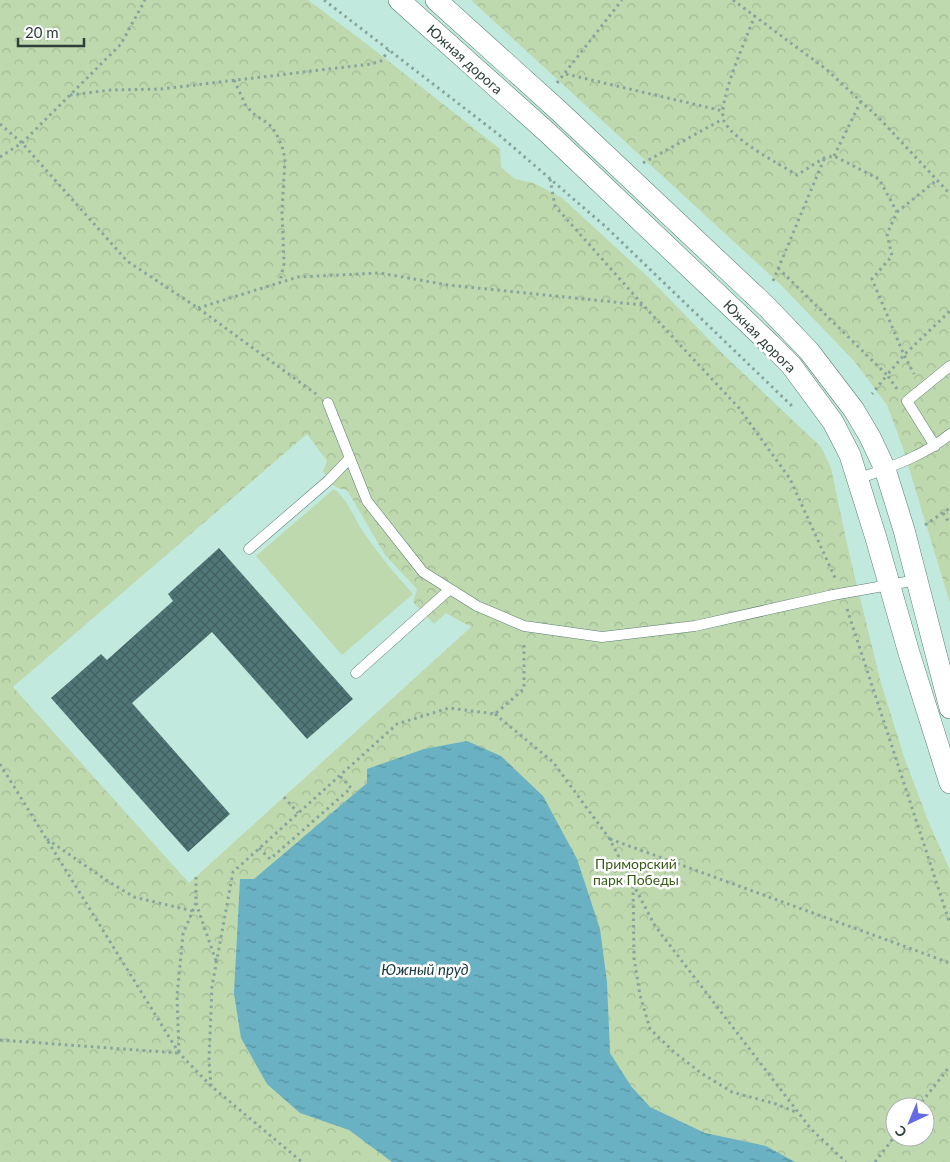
<svg xmlns="http://www.w3.org/2000/svg" width="950" height="1162" font-family="Lato,sans-serif">
  <style>
    .grass { fill: #bed9ae }
    .park { fill: url(#park-crowns); fill-rule: evenodd }
    .water { fill: url(#water-ripples) }
    .building { fill: url(#building-cross-hatch) }
    .lines { fill: none; stroke-linecap: round; stroke-linejoin: round }
    .lane-casing { stroke: #587c72; stroke-width: 11 }
    .street-casing { stroke: #587c72; stroke-width: 22 }
    .path { stroke: #86a59c; stroke-width: 3; stroke-dasharray: 2.5 4; stroke-linecap: butt }
    .lane { stroke: #fff; stroke-width: 10 }
    .street { stroke: #fff; stroke-width: 21 }
    .labels { text-anchor: middle; dominant-baseline: central; stroke-width: 5; stroke-linejoin: round; paint-order: stroke }
    .street-label { font-size: 14px; fill: #2e3e3a; stroke: #fff }
    .park-label { font-size: 14px; fill: #375c17; stroke: #fff }
    .water-label { font-size: 15px; font-style: italic; fill: #163941; stroke: #fff }
  </style>
  <defs>
    <pattern id="park-crowns" width="20" height="18" patternUnits="userSpaceOnUse" patternTransform="scale(1.25)"><rect width="20" height="18" fill="#bed9ae"/><path d="M2 6a3 3 0 1 1 6 0M12 15a3 3 0 1 1 6 0" fill="none" stroke="#a4bb96"/></pattern>
    <pattern id="water-ripples" width="26" height="14" patternUnits="userSpaceOnUse" patternTransform="scale(1.25)"><rect width="26" height="14" fill="#6ab1c3"/><path d="M2 4q2-2 4 0t4 0M15 11q2-2 4 0t4 0" fill="none" stroke="#58919f"/></pattern>
    <pattern id="building-cross-hatch" width="8" height="8" patternUnits="userSpaceOnUse" patternTransform="scale(1.25)"><rect width="8" height="8" fill="#517878"/><path d="M0 0l8 8M0 8l8-8" fill="none" stroke="#405f5e"/></pattern>
  </defs>
  <rect width="100%" height="100%" fill="#c1e9dd"/>
  <!-- grass -->
  <path class="grass" d="M334,489C347,499 352,513 360,527C376,551 394,573 413,594L342,655L256,556Z"/>
  <!-- park -->
  <path class="park" d="M0,0H308L368,45L500,149L501,167L515,179L534,183L562,198L646,275L727,358L821,447L831,468L849,553L881,683L904,757L929,823L950,870V1162H0ZM307,434L327,461L323,471C330,482 334,489 347,490L385,555L417,589L413,602L434,624L446,613L471,627L189,883L13,687ZM895,1107H925V1137H895Z
    M471,0H950V603L902,445L887,405L855,362L781,285Z"/>
  <!-- water -->
  <path class="water" d="M467,741L501,756L543,796L577,859L600,929L607,982L610,1053L631,1086L650,1107L705,1133L766,1146L795,1162H392L349,1130L300,1113L267,1084L241,1038L234,993L240,879H254L367,783V769L424,749Z"/>
  <!-- building -->
  <path class="building" d="M219,548L353,699L307,739L212,632L132,703L230,814L188,852L51,698L101,654L107,660L173,601L168,594Z"/>
  <g class="lines">
    <!-- lane casing -->
    <g class="lane-casing">
      <path id="lane" d="M328,403L367,501L423,572L477,606L524,626L602,637L695,626L833,595L917,580
        M935,446L907,401L950,366
        M858,479C890,467 924,456 950,434
        M249,549L329,480L349,459
        M356,673L450,589"/>
    </g>
    <!-- street casing -->
    <g class="street-casing">
      <path id="street" d="M399,0L548,133L770,344L791,365L833,422L850,455L876,538L909,653L950,783
        M436,0L559,111L767,307L809,351L854,410L870,437L885,469L904,530L950,708"/>
    </g>
    <!-- path -->
    <path class="path" d="M324,0L498,134L606,227L793,407
      M733,0L826,69L880,119L950,194
      M755,15C748,35 716,104 724,121C734,141 778,163 797,175L824,158L834,156L879,179L897,212L887,234L892,256L872,279L904,355L914,374
      M566,74L723,111
      M234,80L246,106L255,115L269,124L276,133L282,146L285,159L282,211L284,264L280,281
      M557,83L622,0
      M70,95L111,90L161,89L371,64L381,61L389,50
      M0,124L22,143L127,261L198,308L316,394
      M834,156L861,101
      M0,157L22,143L121,44L145,0
      M643,163L723,119
      M550,179L555,206L643,305L739,408L790,479L836,580
      M897,212L937,180
      M778,268L887,375L872,394
      M773,281L824,159
      M198,308L298,277L380,273L448,285L643,305
      M897,389L887,375L904,355L950,311
      M943,513L950,524
      M925,525L950,508
      M847,609L950,924
      M495,714L553,762L609,838L655,926L811,1129L846,1162
      M0,764L179,1053L211,1086L302,1162
      M284,797L298,813
      M47,839L106,880L134,897L193,911
      M610,839L950,963
      M259,848L270,859L351,788L339,775
      M633,886L634,958L640,995L650,1029L674,1052L701,1073L732,1092L776,1104L798,1113
      M196,903L216,961
      M0,1040L178,1053
      M179,1052L177,996L183,934L196,903V876
      M211,1086L209,1060L212,986L233,872L397,724L449,708L495,714L524,689V642
      M918,1107L950,1066
      M875,1162L895,1136"/>
    <!-- lane -->
    <use href="#lane" class="lane"/>
    <!-- street -->
    <use href="#street" class="street"/>
  </g>
  <g class="labels">
    <!-- street labels -->
    <g class="street-label">
      <text transform="translate(465 59) rotate(42)">Южная дорога</text>
      <text transform="translate(760 336) rotate(45)">Южная дорога</text>
    </g>
    <!-- park labels -->
    <g class="park-label">
      <text x="636" y="863">Приморский<tspan x="636" dy="16">парк Победы</tspan></text>
    </g>
    <!-- water labels -->
    <g class="water-label">
      <text x="425" y="969">Южный пруд</text>
    </g>
  </g>
  <!-- north arrow -->
  <g transform="translate(910 1122) rotate(224)"><circle r="24" fill="#ffffff" stroke="#abb2b0"/>
  <path d="M0-4L9 19L0 12L-9 19Z" fill="#6669e2"/>
  <text y="-8" font-size="14" font-weight="bold" text-anchor="middle" fill="#2e3e3a">С</text>
  </g>
  <!-- scale -->
  <path d="M18 38v8h66v-8" fill="none" stroke="#2e3e3a" stroke-width="2.5"/>
  <text x="25" y="38" font-size="15" fill="#2e3e3a" stroke="#ffffff" stroke-width="4" paint-order="stroke">20 m</text>
</svg>
